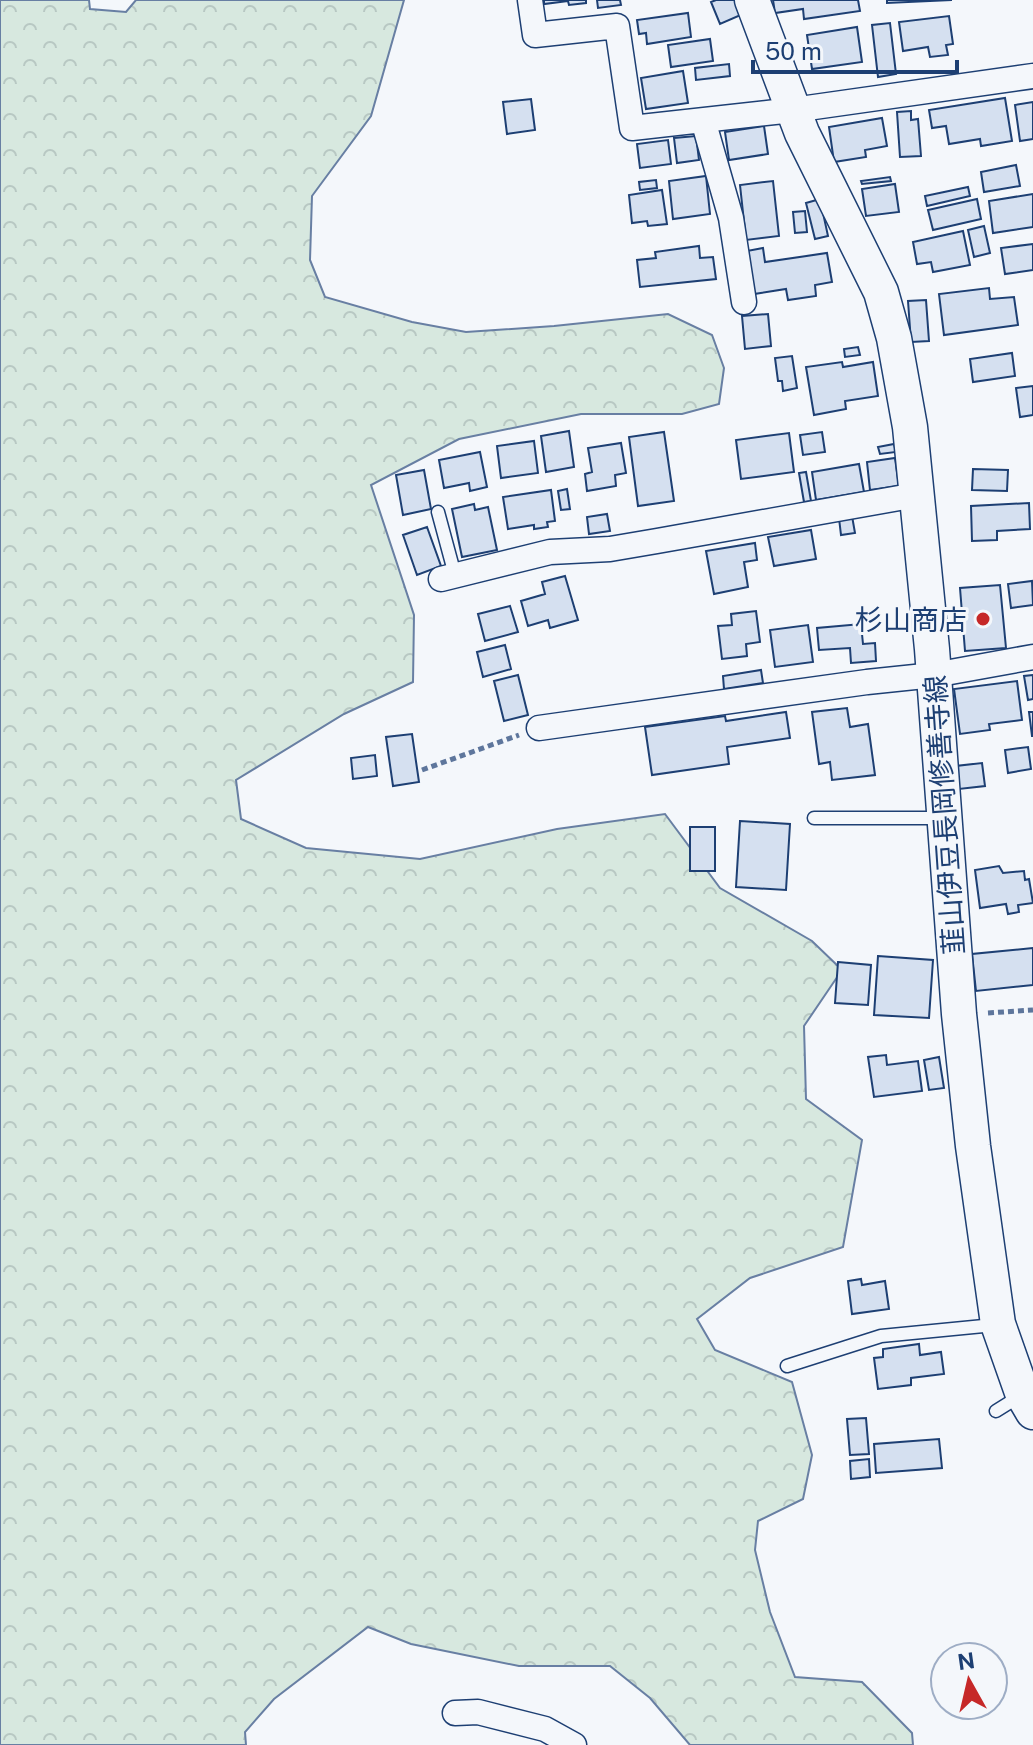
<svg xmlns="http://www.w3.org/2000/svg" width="1033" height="1745" font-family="'Public Sans','Noto Sans JP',sans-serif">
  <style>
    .forest { fill: url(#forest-crowns); stroke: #687fa3; stroke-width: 2 }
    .building { fill: #d5e0f0; stroke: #1d3f73; stroke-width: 2 }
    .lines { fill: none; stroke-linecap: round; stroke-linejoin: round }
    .service-casing { stroke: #1d3f73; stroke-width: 15 }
    .minor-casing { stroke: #1d3f73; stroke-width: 27 }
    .secondary-casing { stroke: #1d3f73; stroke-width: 37 }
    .path { stroke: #5e769c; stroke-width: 5; stroke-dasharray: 6 4; stroke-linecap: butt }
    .service { stroke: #f4f7fb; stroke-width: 12 }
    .minor { stroke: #f4f7fb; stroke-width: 24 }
    .secondary { stroke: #f4f7fb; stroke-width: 34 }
    .poi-dot { fill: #c62828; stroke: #f4f7fb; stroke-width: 3 }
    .labels { text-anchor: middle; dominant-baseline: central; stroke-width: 6; stroke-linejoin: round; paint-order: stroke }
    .poi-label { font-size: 28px; fill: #1d3f73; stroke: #f4f7fb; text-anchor: end }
    .street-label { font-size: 28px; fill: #1d3f73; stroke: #f4f7fb }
  </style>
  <defs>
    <pattern id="forest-crowns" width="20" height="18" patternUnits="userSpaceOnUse" patternTransform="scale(2)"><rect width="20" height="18" fill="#d7e8df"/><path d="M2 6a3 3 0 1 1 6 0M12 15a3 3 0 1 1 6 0" fill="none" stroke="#b8c8c3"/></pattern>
  </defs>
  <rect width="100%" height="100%" fill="#f4f7fb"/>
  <!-- forest -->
  <path class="forest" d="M0,0H89L90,9L126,12L136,0H404L371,116L312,196L310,260L325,297L412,322L466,332L554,326L668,314L712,335L724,368L719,404L682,414H581L459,439L371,485L414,615L413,682L344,714L236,780L241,819L306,848L420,859L557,829L665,814L720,888L812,941L842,970L804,1026L806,1099L862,1140L843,1247L750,1278L697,1319L715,1350L792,1382L812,1455L803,1499L758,1521L755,1550L770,1612L795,1677L862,1682L912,1733L913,1745H690L650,1698L610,1666H519L411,1644L368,1627L274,1699L245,1732L246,1745H0Z"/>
  <!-- building -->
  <path class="building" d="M544,0H586V3L569,5L568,1L544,4Z
    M597,0H620L621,5L598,8Z
    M716,0H737L743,14L720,24L711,2Z
    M773,0H858L860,11L804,19L803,9L775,13Z
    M887,0H952L887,3Z
    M688,13L691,37L647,44L646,33L639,34L637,20Z
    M949,16L953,44L946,45L948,55L930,57L928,47L903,51L899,22Z
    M890,23L896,74L878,77L872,25Z
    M857,27L862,62L812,69L807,35Z
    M710,39L713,61L671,67L668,45Z
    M729,64L730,76L696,80L695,68Z
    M683,71L688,103L646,109L641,78Z
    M1005,98L1012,141L981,146L980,139L949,144L946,126L932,128L929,110Z
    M531,99L535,130L507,134L503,102Z
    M1033,102V139L1020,141L1015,105Z
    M911,111V120L918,119L921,156L900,157L897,112Z
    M882,118L887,146L865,150L866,157L834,162L829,127Z
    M764,126L768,154L729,160L725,132Z
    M696,136L699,160L677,163L674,138Z
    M668,140L671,164L640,168L637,144Z
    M1016,165L1020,186L984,192L981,172Z
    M706,176L710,214L673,219L669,181Z
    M890,177L891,181L862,184L861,181Z
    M656,180L657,188L640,190L639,182Z
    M773,181L779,236L746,240L740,185Z
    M895,184L899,212L866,216L862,189Z
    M968,187L970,196L927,206L925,196Z
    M662,190L667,224L648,226L647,221L632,223L629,195Z
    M1033,194V227L993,233L989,201Z
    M820,199L828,236L815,239L806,203Z
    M977,199L981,219L933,230L928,210Z
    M805,211L807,232L795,233L793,212Z
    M984,226L990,253L974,257L968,230Z
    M963,231L970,265L933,272L931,262L917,264L913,242Z
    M1033,244V270L1005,274L1001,248Z
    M699,246L700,258L713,257L716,279L640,287L637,260L656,258L655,252Z
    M763,248L765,262L827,253L832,282L815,285L816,296L788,300L786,289L754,294L747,251Z
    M989,288L990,299L1014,297L1018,325L944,335L939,294Z
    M926,300L929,341L911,342L908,301Z
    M768,314L771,346L745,349L742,316Z
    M858,347L860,355L845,357L844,349Z
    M1012,353L1015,376L973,382L970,359Z
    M792,356L797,388L783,391L782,381H778L775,358Z
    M842,362L843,367L873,362L878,396L845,401L846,409L814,415L806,367Z
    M1033,386V415L1020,417L1016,388Z
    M569,431L574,467L546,472L541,436Z
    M664,432L674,501L638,506L629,437Z
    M822,432L825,452L803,455L800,435Z
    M789,433L794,472L741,479L736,440Z
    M534,441L538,473L501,478L497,446Z
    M621,443L626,473L615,475L616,486L587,491L585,474L592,472L588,448Z
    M894,444L896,452L880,454L878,447Z
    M480,452L487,487L470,491L469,483L444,488L439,460Z
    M895,458L899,486L870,490L867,462Z
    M859,464L864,492L816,500L812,472Z
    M973,469L1008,470L1007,491L972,490Z
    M424,470L431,509L403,515L396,475Z
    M806,472L811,501L804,502L799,473Z
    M567,489L570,509L561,510L558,491Z
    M551,490L555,521L547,522L548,527L534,529V525L508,529L503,497Z
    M1029,503L1030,529L997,531V540L972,541L971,506Z
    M474,504L475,510L488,507L497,550L462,557L452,509Z
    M607,514L610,531L589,534L587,517Z
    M852,516L855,533L841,535L839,518Z
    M427,527L441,566L417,575L403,535Z
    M811,530L816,559L774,566L768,537Z
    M755,543L757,560L744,562L748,587L714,594L706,551Z
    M565,576L578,620L550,628L548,620L528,626L521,601L545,594L542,582Z
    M1032,581L1033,605L1011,608L1008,584Z
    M1000,585L1006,648L965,651L960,588Z
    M510,606L518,632L485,641L478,614Z
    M756,611L760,642L746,644L747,656L722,659L718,626L732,625L731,614Z
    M861,624L863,644L875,643L876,661L851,663L850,648L819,650L817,628Z
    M808,625L813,662L775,667L770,630Z
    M505,645L511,669L483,677L477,652Z
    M761,670L763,683L724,689L723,676Z
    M518,675L528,715L504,721L494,681Z
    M1033,675V699L1028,700L1024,676Z
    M1017,681L1022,720L989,724L990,730L960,734L954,689Z
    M847,708L850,727L868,724L875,775L832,780L830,762L819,764L812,712Z
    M786,712L790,738L727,747L729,764L652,775L645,727L725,716L726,721Z
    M1029,712H1033V736H1032Z
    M412,734L419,782L393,786L386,737Z
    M1028,747L1031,769L1008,773L1005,750Z
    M375,755L377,776L353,779L351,758Z
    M982,763L985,786L959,789L956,766Z
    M740,821L790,824L786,890L736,887Z
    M690,827H715V871H690Z
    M999,866L1003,873L1024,871L1025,880L1029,879L1033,903L1018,905L1019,912L1008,914L1006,904L980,908L975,870Z
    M1033,948V985L976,991L972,954Z
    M878,956L933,960L929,1018L874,1015Z
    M838,962L871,965L868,1005L835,1003Z
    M886,1055L887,1065L918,1061L922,1091L874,1097L868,1057Z
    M939,1057L944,1088L929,1090L924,1060Z
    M861,1279L862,1285L885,1281L889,1309L852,1314L848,1281Z
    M919,1344L920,1355L941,1352L944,1374L911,1378V1385L878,1389L874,1358L883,1357V1349Z
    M866,1418L869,1454L850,1455L847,1419Z
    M939,1439L942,1468L876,1473L874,1444Z
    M869,1459L870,1477L851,1479L850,1461Z"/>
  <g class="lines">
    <!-- service casing -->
    <g class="service-casing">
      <path id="service" d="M438,512L455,575
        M814,818H943
        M787,1366L881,1336L994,1325
        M996,1411L1020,1396"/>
    </g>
    <!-- minor casing -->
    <g class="minor-casing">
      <path id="minor" d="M530,0L535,35L617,26L632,128L793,110L1033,76
        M703,120L731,218L744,302
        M441,579L550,552L610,549L657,541L916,495
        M539,728L867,682L934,675L1033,657
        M455,1713L478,1712L545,1729L574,1745"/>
    </g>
    <!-- secondary casing -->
    <g class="secondary-casing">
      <path id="secondary" d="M752,0L802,133L881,292L894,338L910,427L932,649L959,1014L973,1146L998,1324L1023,1395L1033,1412"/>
    </g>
    <!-- path -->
    <path class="path" d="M422,770L519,735
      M988,1013L1033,1010"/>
    <!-- service -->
    <use href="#service" class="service"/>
    <!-- minor -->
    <use href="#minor" class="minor"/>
    <!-- secondary -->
    <use href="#secondary" class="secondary"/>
  </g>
  <!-- markers -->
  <circle class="poi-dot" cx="983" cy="619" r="8"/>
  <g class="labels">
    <!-- poi labels -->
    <g class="poi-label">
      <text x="967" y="619">杉山商店</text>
    </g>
    <!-- street labels -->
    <g class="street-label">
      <text transform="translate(944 815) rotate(-94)">韮山伊豆長岡修善寺線</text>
    </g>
  </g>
  <!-- north arrow -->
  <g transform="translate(969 1681) rotate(352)"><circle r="38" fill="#f4f7fb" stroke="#9eadc5" stroke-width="2"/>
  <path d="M0-6L14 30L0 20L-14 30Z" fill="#c62828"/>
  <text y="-12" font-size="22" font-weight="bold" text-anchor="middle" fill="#1d3f73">N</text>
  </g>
  <!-- scale -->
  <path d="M753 60v12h204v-12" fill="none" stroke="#1d3f73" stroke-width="4"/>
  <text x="765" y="60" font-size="24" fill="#1d3f73" stroke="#f4f7fb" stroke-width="6" paint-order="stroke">50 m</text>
</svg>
